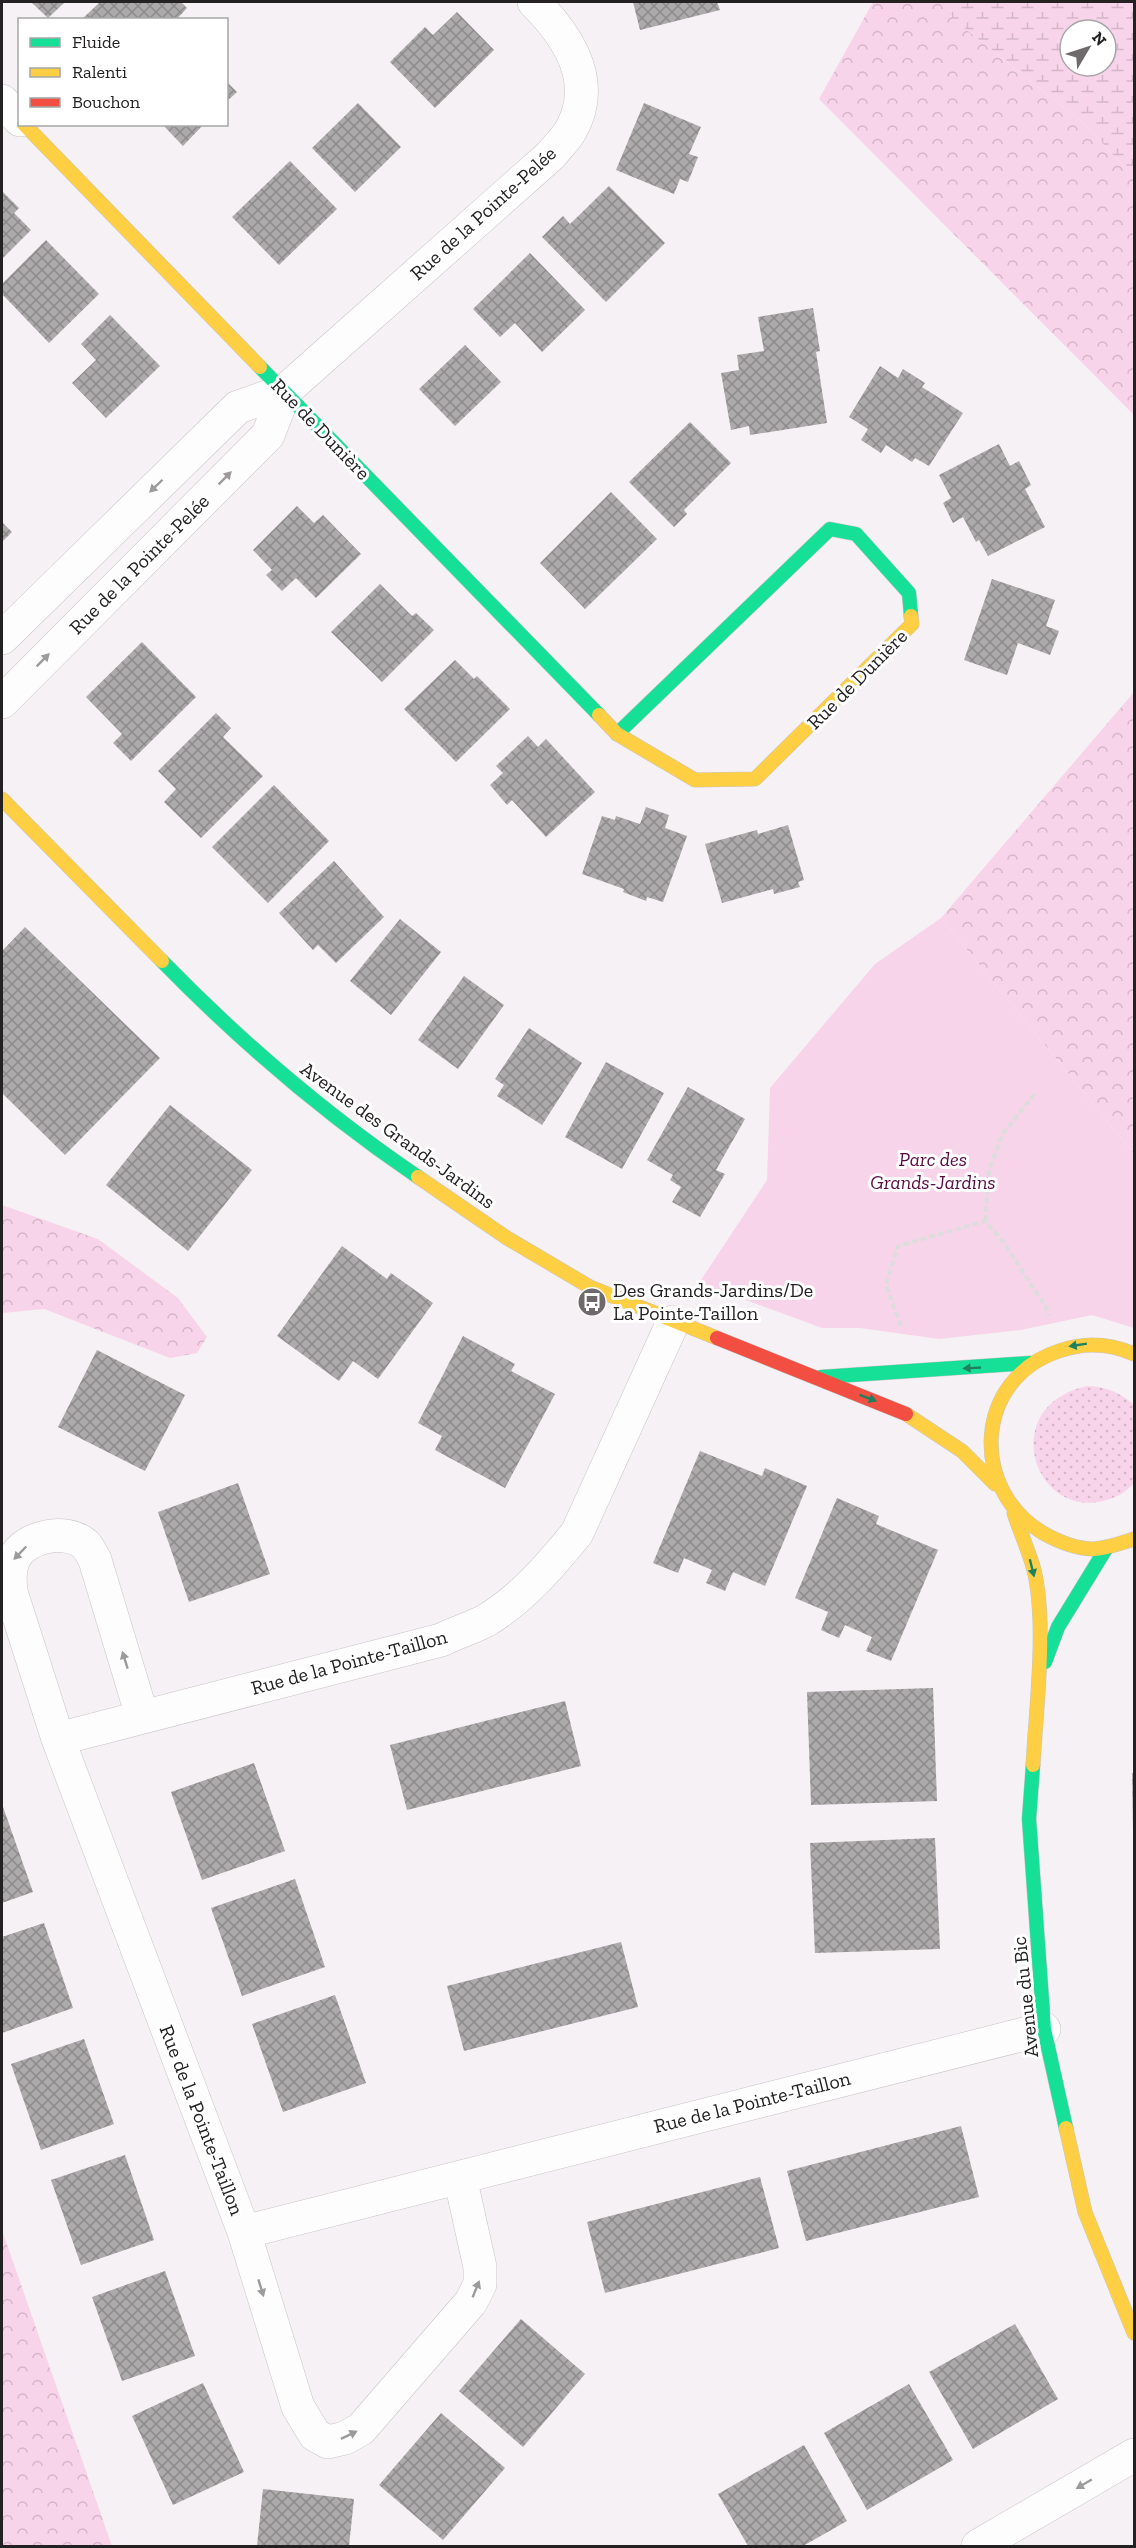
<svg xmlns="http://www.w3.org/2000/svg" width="1136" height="2548" font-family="'Zilla Slab',serif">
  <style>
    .grass { fill: url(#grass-dots) }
    .forest { fill: url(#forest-crowns) }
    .wetland { fill: url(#wetland-marsh); fill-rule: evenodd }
    .green { fill: #f8d4ea }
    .building { fill: url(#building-cross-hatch) }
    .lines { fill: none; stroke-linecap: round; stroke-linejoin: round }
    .street-casing { stroke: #c7c4c6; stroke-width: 34 }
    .fast-casing { stroke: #c7c4c6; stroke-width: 15 }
    .slow-casing { stroke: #c7c4c6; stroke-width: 15 }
    .jam-casing { stroke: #c7c4c6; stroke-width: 15 }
    .path { stroke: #ddd; stroke-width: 4; stroke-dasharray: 6 3; stroke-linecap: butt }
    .street { stroke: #fefdfd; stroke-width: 33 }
    .fast { stroke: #16e098; stroke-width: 14 }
    .slow { stroke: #ffcf43; stroke-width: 14 }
    .jam { stroke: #f24e42; stroke-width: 14 }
    .oneway { fill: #9c9a9b }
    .oneway2 { fill: #1d805e }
    .labels { text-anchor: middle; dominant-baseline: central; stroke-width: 6; stroke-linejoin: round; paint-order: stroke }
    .street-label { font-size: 20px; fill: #242123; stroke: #fff }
    .park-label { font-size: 20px; font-style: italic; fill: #580b43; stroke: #fff }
    .poi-label { font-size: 20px; fill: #242123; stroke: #fff; text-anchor: start }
  </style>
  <defs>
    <pattern id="grass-dots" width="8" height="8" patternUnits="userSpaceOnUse" patternTransform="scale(1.5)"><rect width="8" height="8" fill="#f8d4ea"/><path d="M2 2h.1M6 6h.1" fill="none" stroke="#d4b6c8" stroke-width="1.8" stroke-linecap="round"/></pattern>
    <pattern id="forest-crowns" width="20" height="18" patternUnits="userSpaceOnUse" patternTransform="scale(1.5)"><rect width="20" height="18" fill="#f8d4ea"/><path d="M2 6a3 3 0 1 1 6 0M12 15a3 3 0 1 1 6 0" fill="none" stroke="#d4b6c8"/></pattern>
    <pattern id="wetland-marsh" width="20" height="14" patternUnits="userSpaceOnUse" patternTransform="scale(1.5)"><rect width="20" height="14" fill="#f8d4ea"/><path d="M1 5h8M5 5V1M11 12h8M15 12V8" fill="none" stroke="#d4b6c8"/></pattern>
    <pattern id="building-cross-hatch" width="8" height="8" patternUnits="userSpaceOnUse" patternTransform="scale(1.5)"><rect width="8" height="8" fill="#adaaac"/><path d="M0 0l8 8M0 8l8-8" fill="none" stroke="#8d8a8c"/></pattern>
  </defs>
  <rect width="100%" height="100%" fill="#f6f1f4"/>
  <!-- grass -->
  <path class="grass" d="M1087,1386C1107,1387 1119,1392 1134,1405V1483C1126,1493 1115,1498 1103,1501C1033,1518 997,1406 1087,1386Z"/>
  <!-- forest -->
  <path class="forest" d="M873,2H949L952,18L1088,127L1134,178V415L819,99Z
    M1134,692V1154L941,918Z
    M2,1205L98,1239L178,1298L207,1337L197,1353L170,1358L44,1309L2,1313Z
    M2,2230L112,2546H2Z"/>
  <!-- wetland -->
  <path class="wetland" d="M949,2H1134V178L1088,127L952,18ZM1070,30H1106V66H1070Z"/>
  <!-- green -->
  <path class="green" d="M941,918L1134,1154V1328L1092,1315L1021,1330L939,1339L860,1328H822L699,1283L767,1180L770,1088L875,964Z"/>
  <!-- building -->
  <path class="building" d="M31,2H65L48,18Z
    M100,2H181L187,8L176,20H81Z
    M633,2H717L720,10L640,30Z
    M457,12L494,50L435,108L390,62L425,27L433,35Z
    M226,81L237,92L226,102Z
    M358,103L401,147L355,192L312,148Z
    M644,103L701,127L689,154L698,157L688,182L680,179L674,194L616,170Z
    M162,124H204L183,146Z
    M290,161L337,209L279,265L232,217Z
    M609,186L665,243L606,302L542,237L563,216L570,224Z
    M2,191L19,208L14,213L31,230L2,259Z
    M46,240L99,294L49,343L2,294V284Z
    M530,253L585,310L542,352L515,323L500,337L473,309Z
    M813,308L820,351L816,352L827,423L750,435L749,426L731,430L721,373L739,370L737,355L764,351L758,317Z
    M110,315L160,366L106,418L72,383L96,360L81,344Z
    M465,345L501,382L455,426L419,389Z
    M880,366L898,378L903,369L925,383L922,387L963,413L929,466L915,458L912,462L886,445L881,453L861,440L868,429L849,417Z
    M690,422L731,463L684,510L687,514L674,527L629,482Z
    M999,444L1010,466L1019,461L1031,485L1025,489L1045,527L988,556L979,540L976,542L963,517L953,523L943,503L951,498L939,475Z
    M611,492L657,539L585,609L540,563Z
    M297,506L314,523L323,515L361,554L316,598L296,578L282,591L266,575L272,570L253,550Z
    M2,522L12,532L2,542Z
    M992,579L1055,600L1046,626L1059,631L1050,655L1018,643L1007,675L964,660Z
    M380,584L412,616L416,613L434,630L382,682L331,632Z
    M142,642L196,697L131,761L113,743L122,734L86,697Z
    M455,660L474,679L477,676L510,709L456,762L404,709Z
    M216,713L231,728L223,737L263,776L201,838L164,802L176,789L158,771Z
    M528,736L538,747L546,739L595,792L546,837L512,800L507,805L490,785L503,773L496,766Z
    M274,785L329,841L268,903L212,847Z
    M646,807L669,815L665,828L687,836L663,902L647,897L646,901L623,892L624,889L582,874L602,816L615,820L616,816L640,824Z
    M788,825L804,880L798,882L800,887L774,894L773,889L722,903L705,844L757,830L758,834Z
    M334,861L384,917L336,963L318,945L313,950L279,913Z
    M400,919L441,952L391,1015L350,981Z
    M25,927L160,1058L65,1155L2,1093V951Z
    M464,976L504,1005L458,1069L418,1040Z
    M529,1028L582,1063L542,1125L497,1096L504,1085L495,1079Z
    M606,1062L664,1093L622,1169L565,1137Z
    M688,1087L745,1119L716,1170L725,1174L700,1217L672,1202L681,1187L670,1180L673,1175L647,1160Z
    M170,1105L252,1170L188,1251L106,1185Z
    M342,1246L387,1279L391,1273L433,1303L378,1379L353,1361L339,1381L277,1336Z
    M463,1336L515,1364L511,1371L555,1394L505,1488L435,1450L442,1436L418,1423Z
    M97,1350L185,1395L145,1471L58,1427Z
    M700,1451L762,1476L765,1468L807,1486L765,1586L733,1572L725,1591L706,1583L712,1570L684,1558L678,1573L653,1563Z
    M238,1483L270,1574L189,1602L158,1512Z
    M837,1498L879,1516L876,1524L938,1550L891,1661L866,1651L872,1637L845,1625L839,1638L821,1630L828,1612L795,1598Z
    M933,1688L937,1801L811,1805L807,1692Z
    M565,1701L581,1766L407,1810L390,1745Z
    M254,1763L285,1851L202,1880L171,1792Z
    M1132,1773H1134V1831H1133Z
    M2,1804L33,1892L2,1903Z
    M935,1838L940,1949L815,1953L810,1843Z
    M295,1879L325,1967L242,1996L211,1908Z
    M44,1923L73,2008L2,2033V1937Z
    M621,1942L638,2007L464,2051L447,1986Z
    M335,1995L366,2083L283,2112L252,2024Z
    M84,2039L114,2124L41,2150L11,2064Z
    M961,2126L979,2197L806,2241L787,2171Z
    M125,2155L154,2240L81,2265L51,2180Z
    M760,2177L779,2248L605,2293L587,2222Z
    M165,2271L195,2356L122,2381L92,2297Z
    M521,2319L585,2374L523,2447L459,2391Z
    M1015,2324L1058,2399L973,2449L929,2372Z
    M203,2383L244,2472L173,2505L132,2416Z
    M909,2384L953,2460L867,2510L824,2433Z
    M441,2413L505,2468L443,2540L379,2485Z
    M804,2445L847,2521L803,2546H748L718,2494Z
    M263,2489L354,2499L349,2546H257Z"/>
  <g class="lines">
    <!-- street casing -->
    <g class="street-casing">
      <path id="street" d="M2,101L20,120
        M2,638L238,407L285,391L551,155C557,147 566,139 571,130C598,81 568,36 534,2
        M2,702L268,435L285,391
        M142,1716L95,1560C92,1555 89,1548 85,1544C66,1528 24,1536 14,1559C9,1570 10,1580 11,1592L58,1739L244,2232L298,2407L315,2435L328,2442L345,2438L361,2429L471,2302L480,2284V2267L460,2177
        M58,1739L441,1640C456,1633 471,1628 485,1621C522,1599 550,1566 577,1533L673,1322
        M244,2232L1044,2029
        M978,2546L1134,2455"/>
    </g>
    <!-- fast casing -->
    <g class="fast-casing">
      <path id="fast" d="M260,367L599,715
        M617,734L830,529L856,534L909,593L911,616
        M162,961C240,1041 325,1114 418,1177
        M821,1377L1030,1363
        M1045,1662L1058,1627L1107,1547
        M1033,1765L1029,1819L1044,2029L1066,2128"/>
    </g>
    <!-- slow casing -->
    <g class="slow-casing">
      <path id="slow" d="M24,124L260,367
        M599,715L617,734L695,780L755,779L912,624L911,616
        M2,799L162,961
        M418,1177L507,1238L590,1287L717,1338
        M1134,1354C1109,1343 1084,1342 1059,1351C974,1379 969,1489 1043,1533C1059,1542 1075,1549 1094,1549C1108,1548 1121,1543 1134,1539
        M906,1414L962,1451L995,1484
        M1014,1513C1020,1532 1029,1551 1034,1570C1047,1623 1036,1709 1033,1765
        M1066,2128L1085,2212L1134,2333"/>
    </g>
    <!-- jam casing -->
    <g class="jam-casing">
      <path id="jam" d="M717,1338L906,1414"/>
    </g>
    <!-- path -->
    <path class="path" d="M985,1221L989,1170L1002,1135L1036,1092
      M901,1326L886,1285L898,1246L985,1221L1004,1243L1046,1307L1049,1316"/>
    <!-- street -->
    <use href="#street" class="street"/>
    <!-- fast -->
    <use href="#fast" class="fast"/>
    <!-- slow -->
    <use href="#slow" class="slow"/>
    <!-- jam -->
    <use href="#jam" class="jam"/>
  </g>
  <!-- one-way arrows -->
  <defs><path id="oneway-solid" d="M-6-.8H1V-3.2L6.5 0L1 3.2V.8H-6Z" transform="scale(1.5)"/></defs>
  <g class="oneway">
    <use href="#oneway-solid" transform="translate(225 478) rotate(-45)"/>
    <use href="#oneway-solid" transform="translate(156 486) rotate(136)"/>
    <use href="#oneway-solid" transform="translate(43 660) rotate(-45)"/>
    <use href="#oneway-solid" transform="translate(20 1553) rotate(134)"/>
    <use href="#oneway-solid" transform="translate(125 1660) rotate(-107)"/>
    <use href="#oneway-solid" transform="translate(261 2288) rotate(73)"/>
    <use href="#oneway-solid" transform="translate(476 2289) rotate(-68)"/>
    <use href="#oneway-solid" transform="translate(349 2435) rotate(-26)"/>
    <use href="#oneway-solid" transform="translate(1084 2484) rotate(150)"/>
  </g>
  <g class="oneway2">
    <use href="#oneway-solid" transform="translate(1078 1345) rotate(171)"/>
    <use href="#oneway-solid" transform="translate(972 1368) rotate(177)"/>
    <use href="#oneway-solid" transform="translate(868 1398) rotate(21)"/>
    <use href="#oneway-solid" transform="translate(1032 1568) rotate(76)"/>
  </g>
  <!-- icons -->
  <defs>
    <g id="bus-disc" transform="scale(1.5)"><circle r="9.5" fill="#6e6a6c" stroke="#fff"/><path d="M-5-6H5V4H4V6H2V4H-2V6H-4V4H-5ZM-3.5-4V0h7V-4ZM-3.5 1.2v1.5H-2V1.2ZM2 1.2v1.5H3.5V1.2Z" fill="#fff"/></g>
  </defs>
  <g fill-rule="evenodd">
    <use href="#bus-disc" x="592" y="1302"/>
  </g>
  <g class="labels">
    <!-- street labels -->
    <g class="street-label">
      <text transform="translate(483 213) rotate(-42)">Rue de la Pointe-Pelée</text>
      <text transform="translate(321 429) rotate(46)">Rue de Dunière</text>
      <text transform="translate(139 564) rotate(-45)">Rue de la Pointe-Pelée</text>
      <text transform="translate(857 679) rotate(-45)">Rue de Dunière</text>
      <text transform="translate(398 1135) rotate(36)">Avenue des Grands-Jardins</text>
      <text transform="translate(349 1662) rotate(-15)">Rue de la Pointe-Taillon</text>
      <text transform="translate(1025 1997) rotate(-96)">Avenue du Bic</text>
      <text transform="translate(752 2102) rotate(-14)">Rue de la Pointe-Taillon</text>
      <text transform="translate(202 2120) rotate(69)">Rue de la Pointe-Taillon</text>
    </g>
    <!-- park labels -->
    <g class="park-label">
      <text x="933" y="1159">Parc des<tspan x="933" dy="23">Grands-Jardins</tspan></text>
    </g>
    <!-- poi labels -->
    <g class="poi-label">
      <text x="613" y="1290">Des Grands-Jardins/De<tspan x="613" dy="23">La Pointe-Taillon</tspan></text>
    </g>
  </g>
  <!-- border -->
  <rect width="1136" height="2548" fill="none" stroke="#242123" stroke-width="6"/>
  <!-- legend -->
  <rect x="18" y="18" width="210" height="108" fill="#ffffff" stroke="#a7a6a7" stroke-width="1.5"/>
  <rect x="30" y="38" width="30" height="9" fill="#16e098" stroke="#a7a6a7" stroke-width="1.5"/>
  <text x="72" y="48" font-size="18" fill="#242123">Fluide</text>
  <rect x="30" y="68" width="30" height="9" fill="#ffcf43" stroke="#a7a6a7" stroke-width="1.5"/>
  <text x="72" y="78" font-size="18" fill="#242123">Ralenti</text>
  <rect x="30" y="98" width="30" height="9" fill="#f24e42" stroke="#a7a6a7" stroke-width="1.5"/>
  <text x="72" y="108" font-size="18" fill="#242123">Bouchon</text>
  <!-- north arrow -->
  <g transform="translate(1088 48) rotate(51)"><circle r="28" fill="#ffffff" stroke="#a7a6a7" stroke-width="1.5"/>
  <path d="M0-4.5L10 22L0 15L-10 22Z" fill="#6e6a6c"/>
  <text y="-9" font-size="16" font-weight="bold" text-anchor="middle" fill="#242123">N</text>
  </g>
</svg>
